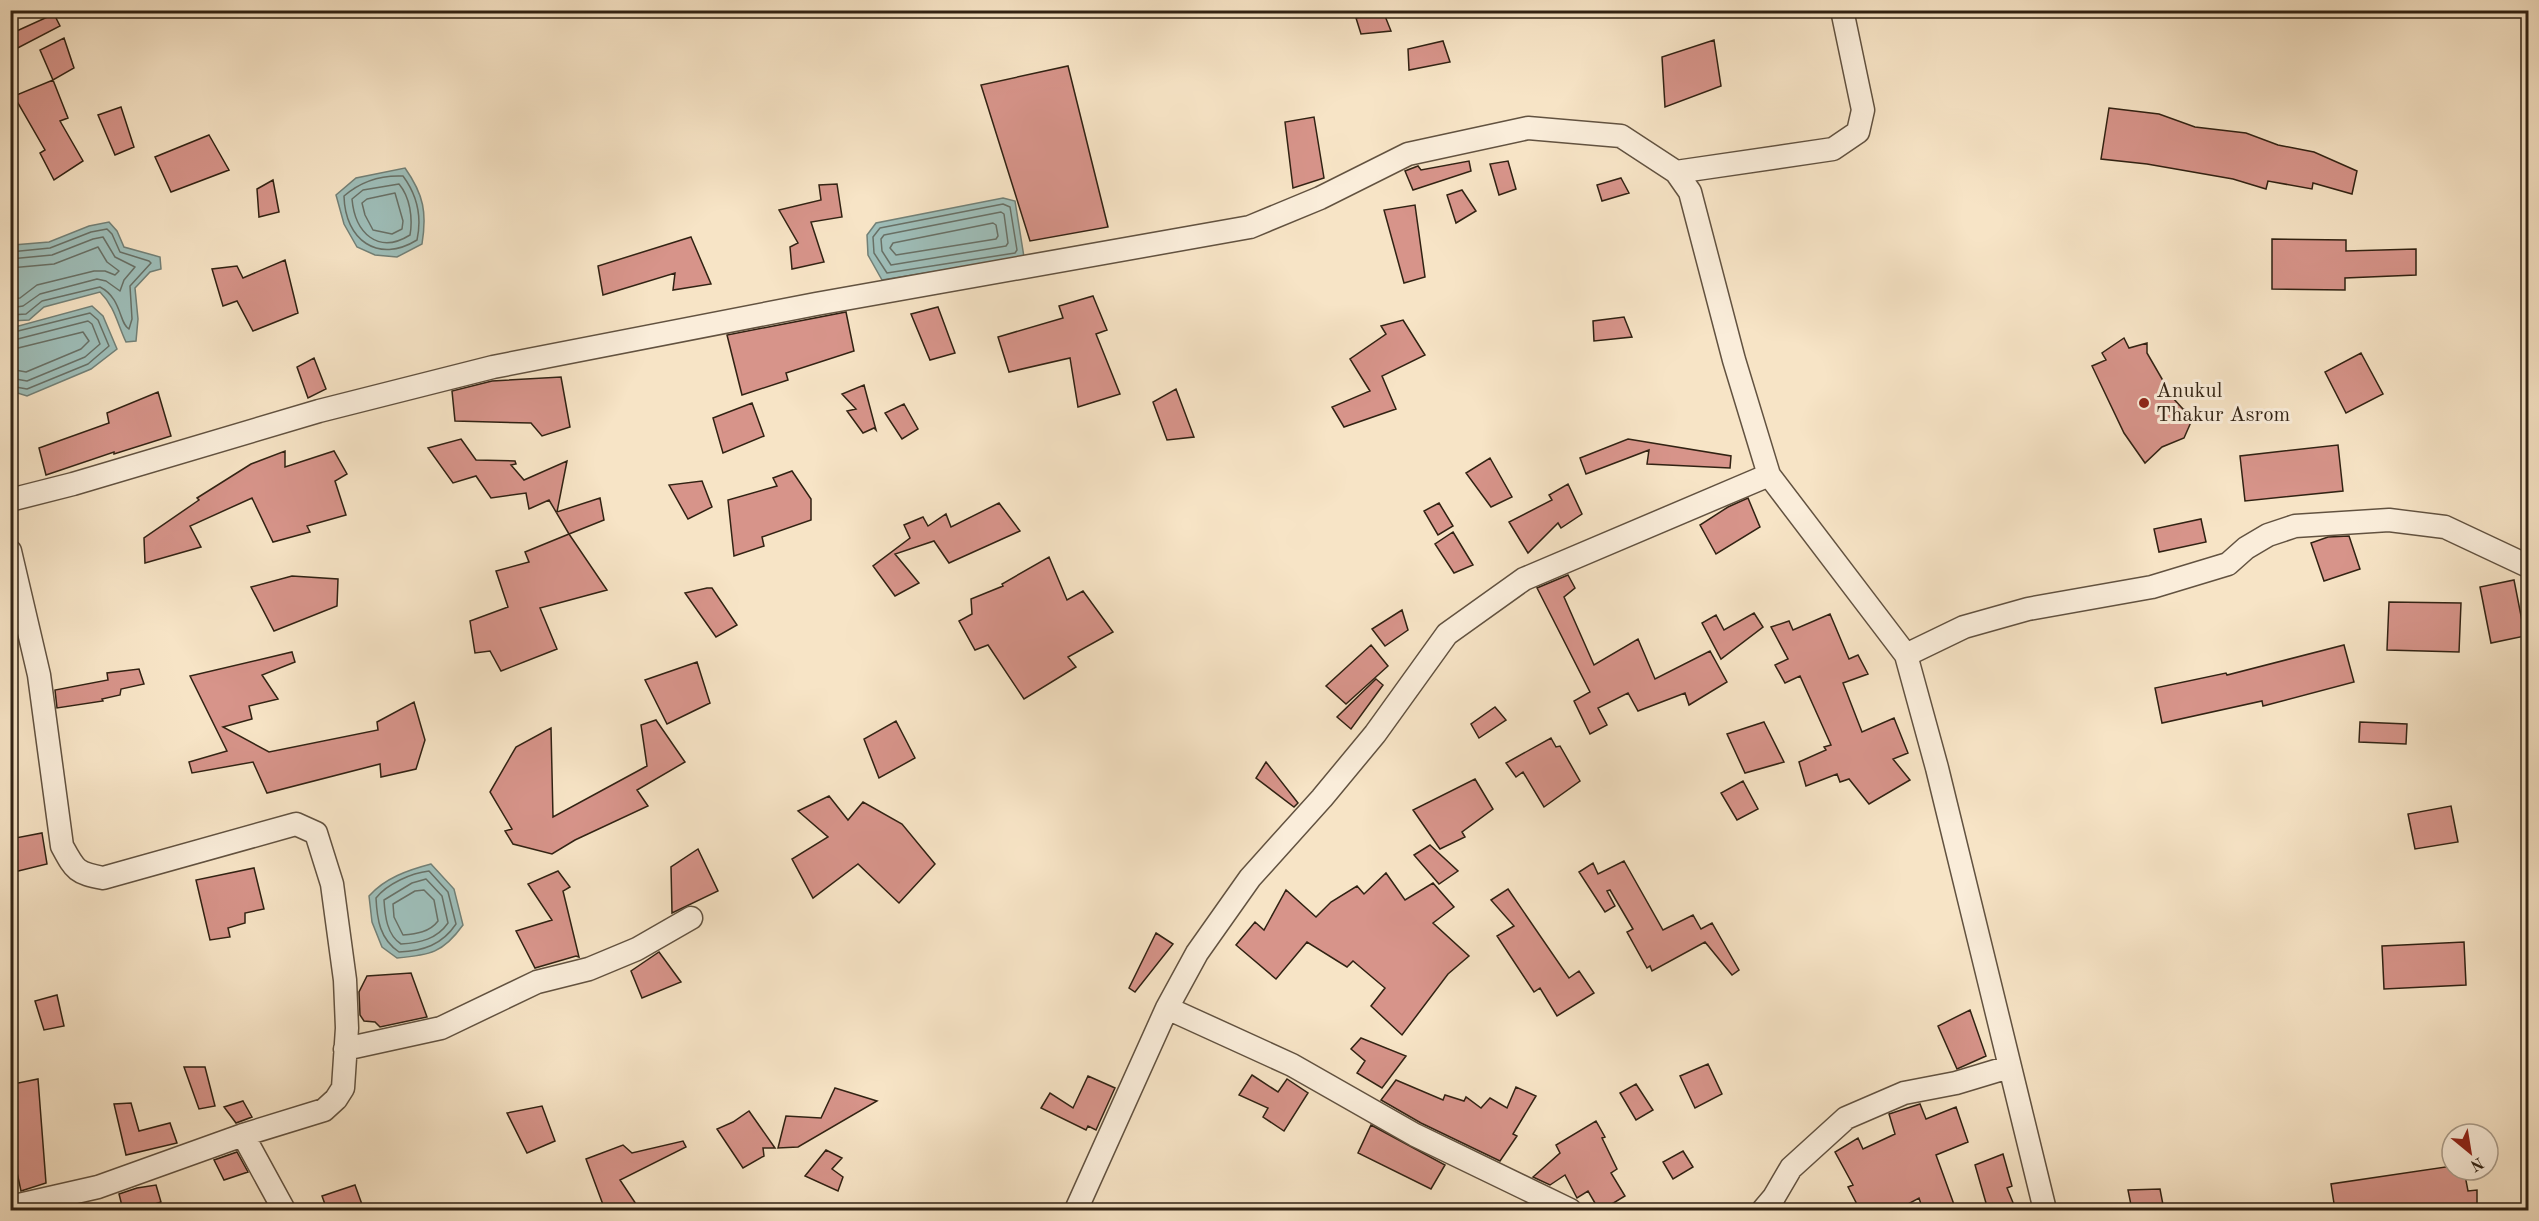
<svg xmlns="http://www.w3.org/2000/svg" width="2539" height="1221" font-family="'Old Standard TT',serif">
  <style>
    .water { fill: #9ebeb9; stroke: #728077; stroke-width: 1.5 }
    .lines { fill: none; stroke-linecap: round; stroke-linejoin: round }
    .shore { stroke: #687066; stroke-width: 1.5 }
    .building { fill: #d7948a; stroke: #312213; stroke-width: 1.5 }
    .street-casing { stroke: #625240; stroke-width: 25 }
    .street { stroke: #faedda; stroke-width: 22 }
    .poi-dot { fill: #8f2418; stroke: #faedda; stroke-width: 2 }
    .labels { text-anchor: middle; dominant-baseline: central; stroke-width: 6; stroke-linejoin: round; paint-order: stroke }
    .poi-label { font-size: 21px; fill: #312213; stroke: #faedda; text-anchor: start }
  </style>
  <rect width="100%" height="100%" fill="#f7e4c6"/>
  <filter id="stains"><feTurbulence type="fractalNoise" baseFrequency=".00333" numOctaves="4"/><feColorMatrix values="0 0 0 0 .2 0 0 0 0 .09 0 0 0 0 .02 0 0 0 .5 -.17"/></filter>
  <radialGradient id="worn" r=".72"><stop offset=".6" stop-color="#630" stop-opacity="0"/><stop offset="1" stop-color="#630" stop-opacity=".3"/></radialGradient>
  <!-- water -->
  <path class="water" d="M405,168C424,195 427,213 422,244L397,257L375,255L357,247L344,224L336,195L356,178Z
    M1003,198L1015,201L1024,257L882,280L868,255L867,235L876,223Z
    M109,222L117,231L124,247L160,257L161,269L150,272L135,288L138,319L136,341L126,342C117,323 115,307 100,292L44,307L29,320L11,321L10,248L13,245L49,242L89,226Z
    M92,306L103,316L117,349L91,369L27,396L11,391V328Z
    M431,864L454,889L463,925C443,953 430,955 397,958L382,947L372,922L369,896C385,878 408,870 431,864Z"/>
  <g class="lines">
    <!-- shore -->
    <path class="shore" d="M403,176C417,195 422,217 417,240C378,264 345,240 344,196C360,182 381,175 403,176Z
      M399,184C410,197 413,218 410,235C378,255 355,233 352,199L363,190Z
      M395,193L403,221L402,229L392,234L373,230L365,215L362,203L367,199Z
      M1003,204L1010,207L1017,250L1015,253L887,273L874,253L873,237L880,228Z
      M1001,212L1004,214L1008,243L1006,246L891,265L882,251L881,239L884,235Z
      M993,223L996,225L998,236L996,239L896,255L890,248L893,243Z
      M10,252L50,248L91,232L107,229L112,234L120,252L149,261L151,263L130,286L132,319L129,329C119,324 122,298 100,287L42,301L26,314L10,315
      M10,259L52,255L93,239L103,237L115,257L135,267L124,280L120,291L106,281L97,279L40,294L23,306L10,308
      M10,268L54,264L98,247L107,262L119,271L115,275L105,271H94L37,285L20,298L10,299
      M10,333L90,313L98,320L109,346L88,364L27,389L10,386
      M10,341L88,321L92,324L100,344L85,357L27,381L10,378
      M10,350L83,332L89,341L81,349L26,372L10,369
      M429,871L448,892L456,924C442,945 423,951 399,952C380,939 377,920 376,898C387,884 411,873 429,871Z
      M426,879L442,896L448,923C437,939 420,943 401,944C387,935 385,916 384,900L412,883Z
      M424,890L434,900L438,921C430,932 416,934 403,935L394,917L393,904L415,891Z"/>
  </g>
  <!-- building -->
  <path class="building" d="M1383,11L1391,31L1361,34L1356,18Z
    M54,14L60,26L10,52V34Z
    M64,38L74,68L53,80L40,50Z
    M1714,40L1721,86L1665,107L1662,57Z
    M1443,41L1450,62L1409,70L1408,49Z
    M1068,66L1108,227L1030,241L981,85Z
    M53,80L68,118L60,121L83,161L54,180L40,153L45,150L14,96Z
    M121,107L134,147L115,155L98,115Z
    M2109,108L2159,114L2195,127L2246,133L2278,145L2314,152L2357,171L2352,194L2313,183L2312,189L2268,181L2266,189L2233,179L2147,164L2101,159Z
    M1314,117L1324,178L1293,188L1285,122Z
    M209,135L229,170L171,192L155,157Z
    M1469,161L1471,171L1413,190L1405,171L1418,166L1421,170Z
    M1508,161L1516,189L1499,195L1490,164Z
    M1621,178L1629,193L1602,201L1597,185Z
    M273,180L279,212L259,217L257,189Z
    M837,184L842,217L811,222L824,262L792,269L790,247L798,243L779,210L821,200L819,185Z
    M1462,190L1476,211L1456,223L1447,195Z
    M1415,205L1425,277L1404,283L1384,210Z
    M691,237L711,284L673,290L675,273L603,295L598,266Z
    M2272,239L2346,240V251L2416,249V275L2345,278V290L2272,289Z
    M285,260L298,313L253,331L237,301L223,306L212,269L237,266L243,278Z
    M1093,296L1107,330L1096,334L1120,394L1078,407L1070,358L1009,372L998,337L1063,318L1059,306Z
    M938,307L955,353L930,360L911,314Z
    M846,312L854,351L786,373L788,380L742,395L727,335Z
    M1624,317L1632,337L1594,341L1593,321Z
    M1403,320L1425,355L1382,376L1396,409L1344,427L1332,407L1370,391L1350,359L1386,334L1381,326Z
    M2124,338L2129,348L2147,343V353L2173,398L2183,409L2195,413L2184,438L2162,447L2145,463L2124,433L2092,366L2106,360L2102,353Z
    M2361,353L2383,394L2346,413L2325,372Z
    M314,358L326,389L308,398L297,367Z
    M561,377L570,427L542,436L531,423L455,421L452,391L492,381Z
    M864,385L876,430L874,428L863,433L847,411L856,409L842,394Z
    M1176,389L1194,437L1167,440L1153,402Z
    M158,392L171,436L114,454V452L46,475L39,448L109,423L107,413Z
    M752,403L764,436L723,453L713,418Z
    M904,404L918,429L902,439L885,413Z
    M461,439L476,460L515,461L516,464L511,465L524,480L567,461L557,512L600,498L604,520L569,534L549,500L529,509L526,493L491,498L476,476L453,483L428,448Z
    M1628,439L1731,456L1730,468L1647,464L1649,450L1586,474L1580,458Z
    M2338,445L2343,491L2245,501L2240,456Z
    M285,451V467L334,451L347,474L335,481L346,515L307,526L310,532L273,542L252,498L190,526L201,547L145,563L144,538L199,500L197,498L251,464Z
    M1490,458L1512,497L1491,507L1466,473Z
    M792,471L811,499V520L762,537L764,546L734,556L728,500L777,486L773,478Z
    M702,481L712,507L688,519L669,485Z
    M1568,484L1582,514L1561,528L1558,523L1528,553L1509,522L1552,500L1549,495Z
    M1748,498L1760,527L1716,554L1700,525L1728,507Z
    M999,503L1020,531L949,563L934,541L895,554L919,583L895,596L873,566L910,538L904,525L923,517L928,526L946,514L951,527Z
    M1439,503L1453,526L1438,535L1424,511Z
    M2201,519L2206,542L2159,552L2154,529Z
    M1453,532L1473,565L1454,573L1435,544Z
    M569,534L607,590L540,608L557,649L501,671L490,651L475,653L470,621L508,607L496,571L529,562L525,552Z
    M2349,536L2360,569L2324,581L2311,543L2328,537Z
    M1049,557L1067,600L1083,591L1113,632L1068,657L1076,667L1024,699L988,645L975,650L959,621L972,614L971,599L1003,586L1002,584Z
    M1568,575L1575,588L1564,597L1594,665L1638,639L1655,679L1710,651L1727,682L1689,705L1685,693L1638,711L1628,693L1598,708L1607,725L1590,734L1574,701L1590,692L1537,588Z
    M292,576L338,579L337,606L274,631L251,587Z
    M2514,580L2525,636L2491,643L2480,587Z
    M707,588H712L737,625L716,637L685,593Z
    M2389,602L2461,603L2459,652L2387,650Z
    M1402,610L1408,630L1385,646L1372,629Z
    M1754,613L1763,627L1721,659L1702,623L1716,615L1724,630Z
    M1830,614L1849,659L1858,655L1868,674L1843,683L1862,732L1894,718L1908,753L1893,759L1910,780L1869,804L1849,779L1840,782L1837,774L1806,786L1799,762L1826,750L1824,747L1831,745L1800,676L1785,683L1775,665L1788,659L1771,627L1789,621L1793,630Z
    M1371,645L1388,666L1346,704L1326,686Z
    M2344,645L2354,682L2263,706L2262,701L2162,723L2155,688L2226,673L2227,675Z
    M292,652L295,662L262,675L278,699L249,706L252,719L223,727L269,752L378,730L377,722L414,702L425,740L416,769L381,777L380,764L267,793L253,762L192,773L189,762L227,751L190,676Z
    M697,662L710,703L667,724L645,680Z
    M139,669L144,684L121,689L120,695L102,699L103,701L57,708L55,690L108,680L107,673Z
    M1376,679L1383,685L1351,729L1337,717Z
    M1495,707L1506,720L1479,738L1471,724Z
    M656,720L685,762L637,790L648,806L575,840L552,854L513,844L505,831L512,829L490,792L516,747L551,728L553,817L647,766L641,725Z
    M896,721L915,758L879,778L864,739Z
    M1764,722L1784,762L1745,773L1727,734Z
    M2360,722L2407,724L2406,744L2359,742Z
    M1551,738L1556,747L1560,746L1580,781L1544,807L1523,772L1516,777L1506,763Z
    M1266,762L1298,803L1294,807L1256,778Z
    M1475,779L1493,809L1462,832L1465,837L1440,849L1413,810Z
    M1743,781L1758,809L1737,820L1721,793Z
    M829,796L848,820L863,802L902,824L935,864L899,903L858,864L813,898L792,859L828,837L798,811Z
    M2451,806L2458,842L2415,849L2408,814Z
    M42,833L47,864L10,873V839Z
    M1430,845L1458,871L1439,884L1414,855Z
    M698,849L718,891L672,913L671,867Z
    M1624,861L1663,930L1693,915L1701,929L1712,923L1739,970L1732,975L1705,942L1652,971L1650,966L1647,968L1627,932L1633,929L1610,890L1607,891L1615,906L1605,912L1579,872L1593,863L1598,874Z
    M254,868L264,909L245,913V923L228,928L230,937L210,940L196,880Z
    M558,871L570,887L563,891L579,957L576,956L535,968L516,931L552,920L528,884Z
    M1386,873L1405,900L1433,883L1454,907L1433,923L1469,956L1448,974L1402,1035L1371,1006L1385,988L1353,961L1347,967L1307,942L1276,979L1236,945L1255,922L1264,930L1286,890L1316,917L1331,902L1357,886L1364,894Z
    M1508,889L1569,978L1579,971L1594,993L1557,1016L1540,988L1534,992L1497,936L1514,926L1491,900Z
    M1156,933L1173,944L1135,992L1129,988Z
    M2464,942L2466,985L2384,989L2382,946Z
    M659,952L681,982L642,998L631,971Z
    M411,973L427,1017L380,1027L375,1022L364,1021L360,1015L359,992L367,976Z
    M57,995L64,1026L44,1030L35,1001Z
    M1970,1010L1986,1056L1957,1069L1938,1026Z
    M1361,1038L1406,1056L1382,1088L1357,1073L1365,1061L1351,1049Z
    M1708,1064L1722,1094L1695,1108L1680,1076Z
    M184,1067H205L215,1106L199,1109Z
    M1252,1075L1278,1092L1287,1079L1308,1093L1284,1131L1263,1117L1268,1108L1239,1095Z
    M1088,1076L1115,1088L1096,1130L1088,1126L1086,1130L1041,1108L1050,1093L1073,1108Z
    M38,1079L46,1183L21,1191L10,1140V1131H17L13,1084Z
    M1396,1080L1443,1100L1445,1095L1464,1101L1466,1097L1481,1108L1490,1098L1507,1108L1516,1087L1536,1096L1513,1134L1517,1136L1500,1161L1421,1123L1381,1100Z
    M1636,1084L1653,1110L1636,1120L1620,1093Z
    M835,1088L877,1101L798,1147L778,1148L786,1116L821,1118Z
    M243,1101L252,1117L236,1123L224,1107Z
    M131,1103L139,1131L170,1123L177,1143L126,1155L114,1104Z
    M1920,1104L1926,1119L1956,1107L1968,1142L1936,1155L1956,1210H1923L1919,1198L1897,1210H1860L1848,1187L1853,1185L1835,1152L1858,1138L1863,1149L1895,1134L1889,1114Z
    M542,1106L555,1141L527,1153L507,1113Z
    M749,1111L775,1148H763L764,1156L743,1168L717,1129L733,1122Z
    M1596,1121L1605,1137L1602,1138L1617,1169L1611,1173L1625,1196L1602,1210H1599L1588,1191L1577,1198L1565,1175L1550,1185L1533,1177L1560,1153L1556,1145Z
    M1371,1125L1445,1165L1431,1189L1358,1153Z
    M683,1141L686,1147L620,1180L640,1210H605L586,1159L623,1145L632,1153Z
    M826,1150L842,1158L832,1169L843,1177L838,1191L805,1176Z
    M1683,1151L1693,1167L1673,1179L1663,1162Z
    M237,1152L248,1172L224,1180L214,1160Z
    M2003,1154L2012,1186L2007,1188L2016,1210H1988L1975,1165Z
    M2452,1166V1170H2464L2468,1191L2477,1190V1210H2430V1208L2411,1210H2335L2331,1184Z
    M156,1185L161,1202L137,1210H123L119,1194L137,1188Z
    M355,1185L364,1210H327L322,1196Z
    M2160,1189L2164,1210H2132L2128,1190Z"/>
  <g class="lines">
    <!-- street casing -->
    <g class="street-casing">
      <path id="street" d="M1676,172L1833,149L1858,132L1863,110L1842,10
        M10,500L73,484L319,411L493,367L816,304L1250,227L1320,198L1408,154L1528,128L1621,136L1676,172L1690,192L1734,360L1769,475L1906,655L1937,768L2045,1210
        M10,551L39,675L62,846C75,870 76,873 103,878L296,824L316,833L332,884L345,980L347,1028L343,1088L336,1099L324,1110L243,1135L98,1187L10,1207
        M1906,655L1964,627L2028,609L2152,587L2228,564L2246,548L2268,535L2295,526L2389,520L2445,527L2528,566
        M1167,1008L1292,1065L1415,1135L1570,1210
        M345,1049L441,1028L537,982L589,969L637,949L691,918
        M243,1135L284,1210
        M1076,1210L1167,1008L1197,953L1250,878L1322,798L1375,734L1447,634L1524,579L1769,475
        M1763,1210L1774,1197L1791,1168L1846,1118L1904,1093L1956,1083L2009,1067"/>
    </g>
    <!-- street -->
    <use href="#street" class="street"/>
  </g>
  <!-- markers -->
  <circle class="poi-dot" cx="2144" cy="403" r="6"/>
  <g class="labels">
    <!-- poi labels -->
    <g class="poi-label">
      <text x="2156" y="391">Anukul<tspan x="2156" dy="24">Thakur Asrom</tspan></text>
    </g>
  </g>
  <!-- margin -->
  <rect width="2539" height="1221" fill="none" stroke="#f7e4c6" stroke-width="36"/>
  <rect x="12" y="12" width="2515" height="1197" fill="none" stroke="#312213" stroke-width="3"/>
  <rect x="18" y="18" width="2503" height="1185" fill="none" stroke="#312213" stroke-width="1.5"/>
  <!-- north arrow -->
  <g transform="translate(2470 1152) rotate(150)"><circle r="28" fill="#faedda" stroke="#aa9c8a" stroke-width="1.5"/>
  <path d="M0-4.5L10 22L0 15L-10 22Z" fill="#8f2418"/>
  <text y="-9" font-size="16" font-weight="bold" text-anchor="middle" fill="#312213">N</text>
  </g>
  <rect width="100%" height="100%" filter="url(#stains)"/>
  <rect width="100%" height="100%" fill="url(#worn)"/>
</svg>
